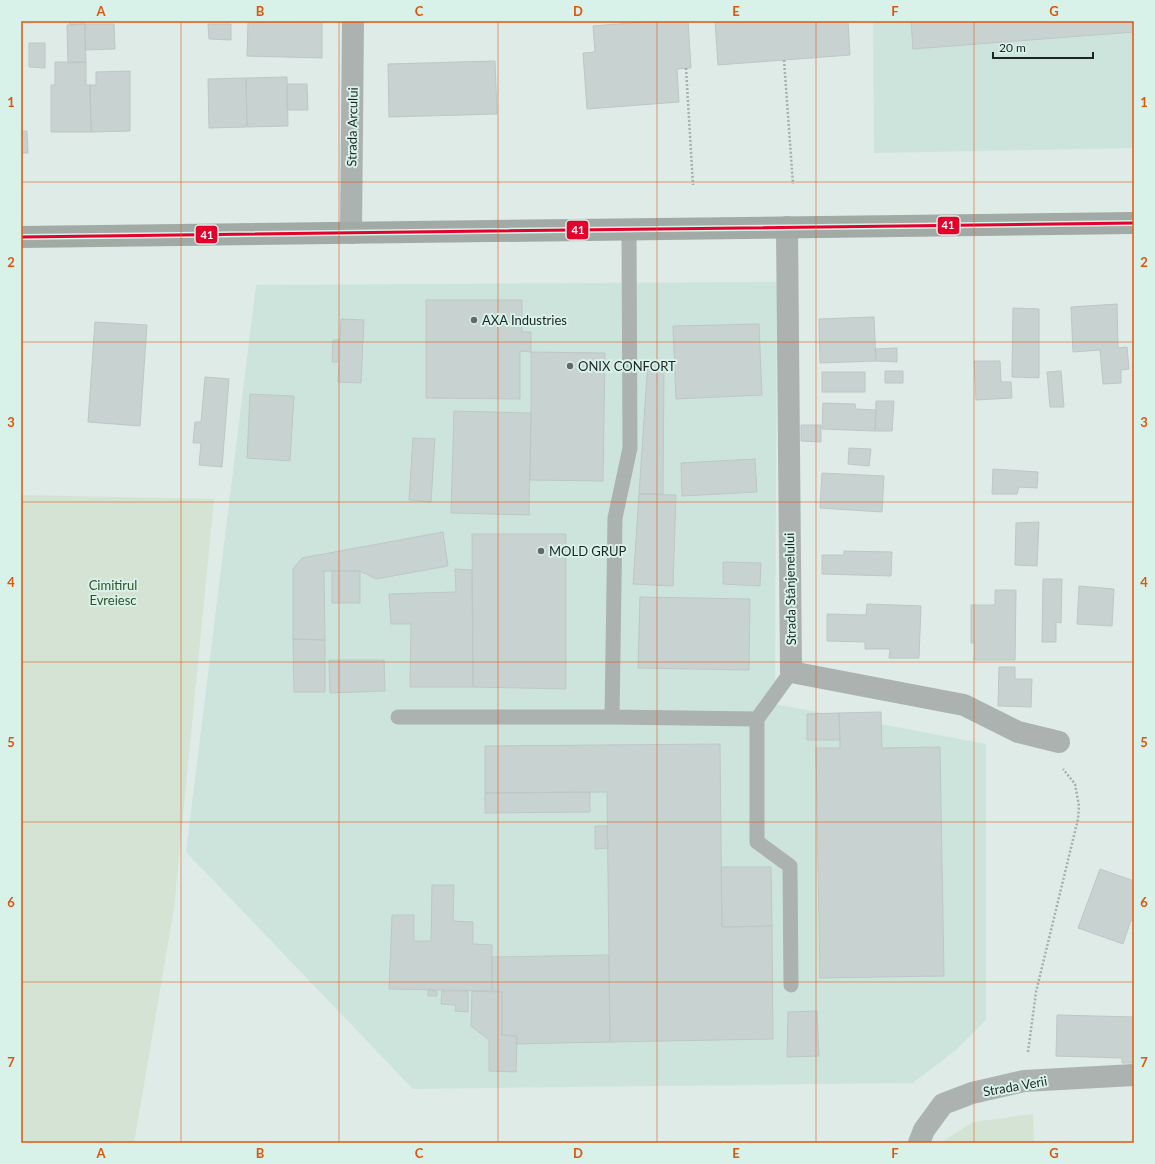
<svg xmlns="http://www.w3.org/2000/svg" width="1155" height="1164" font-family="Lato,sans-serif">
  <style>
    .built { fill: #cde4dc }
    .green { fill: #d4e3d4 }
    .building { fill: #c8d2d0; stroke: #bdc8c6 }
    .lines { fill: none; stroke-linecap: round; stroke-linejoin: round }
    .path { stroke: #a8afac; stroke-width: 2.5; stroke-dasharray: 2 2; stroke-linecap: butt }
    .lane { stroke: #acb2af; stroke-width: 15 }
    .street { stroke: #acb2af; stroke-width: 22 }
    .primary { stroke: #a2aaa6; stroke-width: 22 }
    .bus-1-casing { stroke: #d8f1e9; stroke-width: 6 }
    .bus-1 { stroke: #e4002b; stroke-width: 3 }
    .grid { fill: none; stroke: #de560d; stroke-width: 1; stroke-opacity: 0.55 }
    .poi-dot { fill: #606b68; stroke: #d8f1e9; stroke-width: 1.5 }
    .labels { text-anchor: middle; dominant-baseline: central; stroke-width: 4; stroke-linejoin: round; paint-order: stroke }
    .street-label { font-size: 13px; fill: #1c2623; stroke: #d8f1e9 }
    .poi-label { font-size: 13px; fill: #1c2623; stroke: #d8f1e9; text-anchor: start }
    .park-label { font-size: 13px; fill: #355127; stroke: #d8f1e9 }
    .line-badge { stroke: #d8f1e9; stroke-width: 1.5 }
    .badge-label { font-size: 11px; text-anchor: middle; font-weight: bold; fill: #fff }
    .neatline { fill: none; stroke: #de560d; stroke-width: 1.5 }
    .grid-label { font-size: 13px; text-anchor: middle; font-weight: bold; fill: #de560d }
  </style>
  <rect width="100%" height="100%" fill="#deebe7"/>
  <!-- built -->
  <path class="built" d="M873,21H1134V148L874,153Z
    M777,282L775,704L986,744V1020L956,1050L913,1083L413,1089L186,852L256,285Z"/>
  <!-- green -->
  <path class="green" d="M21,495L214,499L174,908L134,1143H21Z
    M1033,1114L1034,1143H944L945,1140L973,1122Z"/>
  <!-- building -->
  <path class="building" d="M69,21H85V24L70,25Z
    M322,21V58L247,56L248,23Z
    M655,21H688L691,68L677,69L679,102L587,109L583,53L595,52L593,26Z
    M715,21H848L850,55L718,65Z
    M911,21H1134V32L913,49Z
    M85,24L86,62L68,63L67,25Z
    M85,24H114L115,49L85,50Z
    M208,24H231V40L209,39Z
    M29,43H45V68L29,67Z
    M495,61L497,114L389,117L388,64Z
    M55,62H86V85H90L91,132H51V85H55Z
    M130,71V131L91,132L90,85H96V72Z
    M287,77L288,126L247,127L246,78Z
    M246,78L247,127L209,128L208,79Z
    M287,84H307L308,110H287Z
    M21,131H27L28,153H21Z
    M426,300H522V332H531V352L520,351V399L426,398Z
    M1117,304L1118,348L1127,347L1129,369L1121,370V383L1103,384L1100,350L1073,352L1071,307Z
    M1013,308L1039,309V378L1012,377Z
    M874,317L876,361L820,363L819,319Z
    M341,319L364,320L361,383L338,382L339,362H332L333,340H340Z
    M95,322L147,325L140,426L88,422Z
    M759,324L762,395L676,399L673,326Z
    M897,348V362L876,361L875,349Z
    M531,352L605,353L603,481L530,480L531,413Z
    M648,361L664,363L663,494H639Z
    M974,361H1000L1001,382H1011L1012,398L976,400Z
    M885,371H903V383H885Z
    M1061,371L1064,407H1050L1047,372Z
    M822,372H865V392H822Z
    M205,377L229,379L222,467L199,465L201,443H193L195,422H201Z
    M250,394L294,396L290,461L247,458Z
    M876,401H894L892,431H875Z
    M823,403L855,404L856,409L876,410L875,431L822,429Z
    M454,411L531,413L529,515L451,513Z
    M801,425H821V442L801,441Z
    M413,438L435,439L431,502L409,500Z
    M849,448L871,449L869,466L848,464Z
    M755,459L757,492L682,496L681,463Z
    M993,469L1038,472L1037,488L1019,487L1017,494H992Z
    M822,473L884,476L882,512L820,508Z
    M639,494L676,495L673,586L633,584Z
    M1039,522L1037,566L1015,565L1016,523Z
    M443,532L448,566L376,579L360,571H324L325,640L293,639V569L302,558Z
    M472,534H566V689L473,687Z
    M844,551L892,552L891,576L822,574V555H844Z
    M723,562L761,563L760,586L723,584Z
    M455,569L472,570L473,687H410L411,624H391L389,594L456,592Z
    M332,571H360V603H332Z
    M1043,579H1062L1061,623L1056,622V642H1042Z
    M1079,586L1114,589L1112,626L1077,624Z
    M995,590H1016L1015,660H974L975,643H971V605H995Z
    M640,597L750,599L749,670L638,668Z
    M867,604L921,606L919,658H889L890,649H865V642L827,641V614L866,615Z
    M293,639L325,640V692H294Z
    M329,660H384L385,691L330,693Z
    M999,667H1015V679H1032L1031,707L998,706Z
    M881,712L882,748L940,747L944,976L820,978L816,748H840L839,713Z
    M839,713L840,740H807V714Z
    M720,744L722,927L772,926L773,1039L610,1042L607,792L485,793V746Z
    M590,792V812L485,813V793Z
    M595,826H607L608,848L595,849Z
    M721,867H771L772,926L722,927Z
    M1100,869L1134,881V921L1131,920L1123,944L1078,928Z
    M432,885H454L453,921L473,922V944L492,945V991L389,989L392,915H414V941H431Z
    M609,955L610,1042L516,1044L517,1036L502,1035V992L492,991V957Z
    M428,990L437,991V996H428Z
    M442,991H468V1012L455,1011L456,1005L441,1004Z
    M472,991L502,992V1035L517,1036L516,1072L489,1071V1040L471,1026Z
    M817,1011L819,1056L787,1057L788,1012Z
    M1057,1015L1134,1017V1063H1122V1058L1056,1056Z"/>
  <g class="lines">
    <!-- path -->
    <path class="path" d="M784,60L793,184
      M686,68L693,185
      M1028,1052L1036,992L1078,819L1079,806L1075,784L1063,769"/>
    <!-- lane -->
    <path class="lane" d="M398,717H612L757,719V842L790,866L791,985
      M612,717L615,518L630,448L629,230
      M757,719L791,672"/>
    <!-- street -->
    <path class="street" d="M787,227L791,672L964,705L1018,732L1059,742
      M351,233L353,21
      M919,1143L924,1130L943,1104L972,1093L1024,1081L1134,1075"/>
    <!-- primary -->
    <path class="primary" d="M21,237L1134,223"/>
    <!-- bus-1 casing -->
    <g class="bus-1-casing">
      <path id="bus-1" d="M21,237L1134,223"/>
    </g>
    <!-- bus-1 -->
    <use href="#bus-1" class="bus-1"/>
  </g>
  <!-- grid -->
  <path class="grid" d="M181,21V1143M339,21V1143M498,21V1143M657,21V1143M816,21V1143M974,21V1143M21,182H1134M21,342H1134M21,502H1134M21,662H1134M21,822H1134M21,982H1134"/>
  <!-- markers -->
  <g class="poi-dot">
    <circle cx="474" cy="320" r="4"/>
    <circle cx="570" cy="366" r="4"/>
    <circle cx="541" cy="551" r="4"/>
  </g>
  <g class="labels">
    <!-- street labels -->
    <g class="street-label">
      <text transform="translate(352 127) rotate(-89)">Strada Arcului</text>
      <text transform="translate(790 589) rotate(-91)">Strada Stânjenelului</text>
      <text transform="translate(1015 1086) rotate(-10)">Strada Verii</text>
    </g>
    <!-- poi labels -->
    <g class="poi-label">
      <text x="482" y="320">AXA Industries</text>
      <text x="578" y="366">ONIX CONFORT</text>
      <text x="549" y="551">MOLD GRUP</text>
    </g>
    <!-- park labels -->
    <g class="park-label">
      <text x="113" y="585">Cimitirul<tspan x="113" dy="15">Evreiesc</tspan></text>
    </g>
  </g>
  <g class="line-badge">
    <rect x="937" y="216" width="23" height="19" rx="4" fill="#e4002b"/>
    <rect x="566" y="220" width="23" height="20" rx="4" fill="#e4002b"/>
    <rect x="195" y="225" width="23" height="19" rx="4" fill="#e4002b"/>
  </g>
  <g class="badge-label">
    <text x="948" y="229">41</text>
    <text x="578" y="234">41</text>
    <text x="207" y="239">41</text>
  </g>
  <!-- border -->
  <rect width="1155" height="1164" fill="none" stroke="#d8f1e9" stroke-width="44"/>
  <!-- scale -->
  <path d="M993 52v6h100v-6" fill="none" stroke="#1c2623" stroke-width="2"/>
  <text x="999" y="52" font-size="12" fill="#1c2623" stroke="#d8f1e9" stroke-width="3" paint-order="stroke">20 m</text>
  <rect x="22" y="22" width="1111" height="1120" class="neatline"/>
  <g class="grid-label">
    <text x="101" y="16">A</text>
    <text x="260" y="16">B</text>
    <text x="419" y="16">C</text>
    <text x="578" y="16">D</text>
    <text x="736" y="16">E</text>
    <text x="895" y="16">F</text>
    <text x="1054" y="16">G</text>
    <text x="11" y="107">1</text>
    <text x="1144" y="107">1</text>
    <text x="11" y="267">2</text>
    <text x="1144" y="267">2</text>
    <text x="11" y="427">3</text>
    <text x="1144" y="427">3</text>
    <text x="11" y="587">4</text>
    <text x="1144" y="587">4</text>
    <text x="11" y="747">5</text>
    <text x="1144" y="747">5</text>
    <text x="11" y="907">6</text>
    <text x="1144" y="907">6</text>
    <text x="11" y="1067">7</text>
    <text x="1144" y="1067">7</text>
    <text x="101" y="1158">A</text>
    <text x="260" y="1158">B</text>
    <text x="419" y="1158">C</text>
    <text x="578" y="1158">D</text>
    <text x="736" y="1158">E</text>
    <text x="895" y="1158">F</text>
    <text x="1054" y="1158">G</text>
  </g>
</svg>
